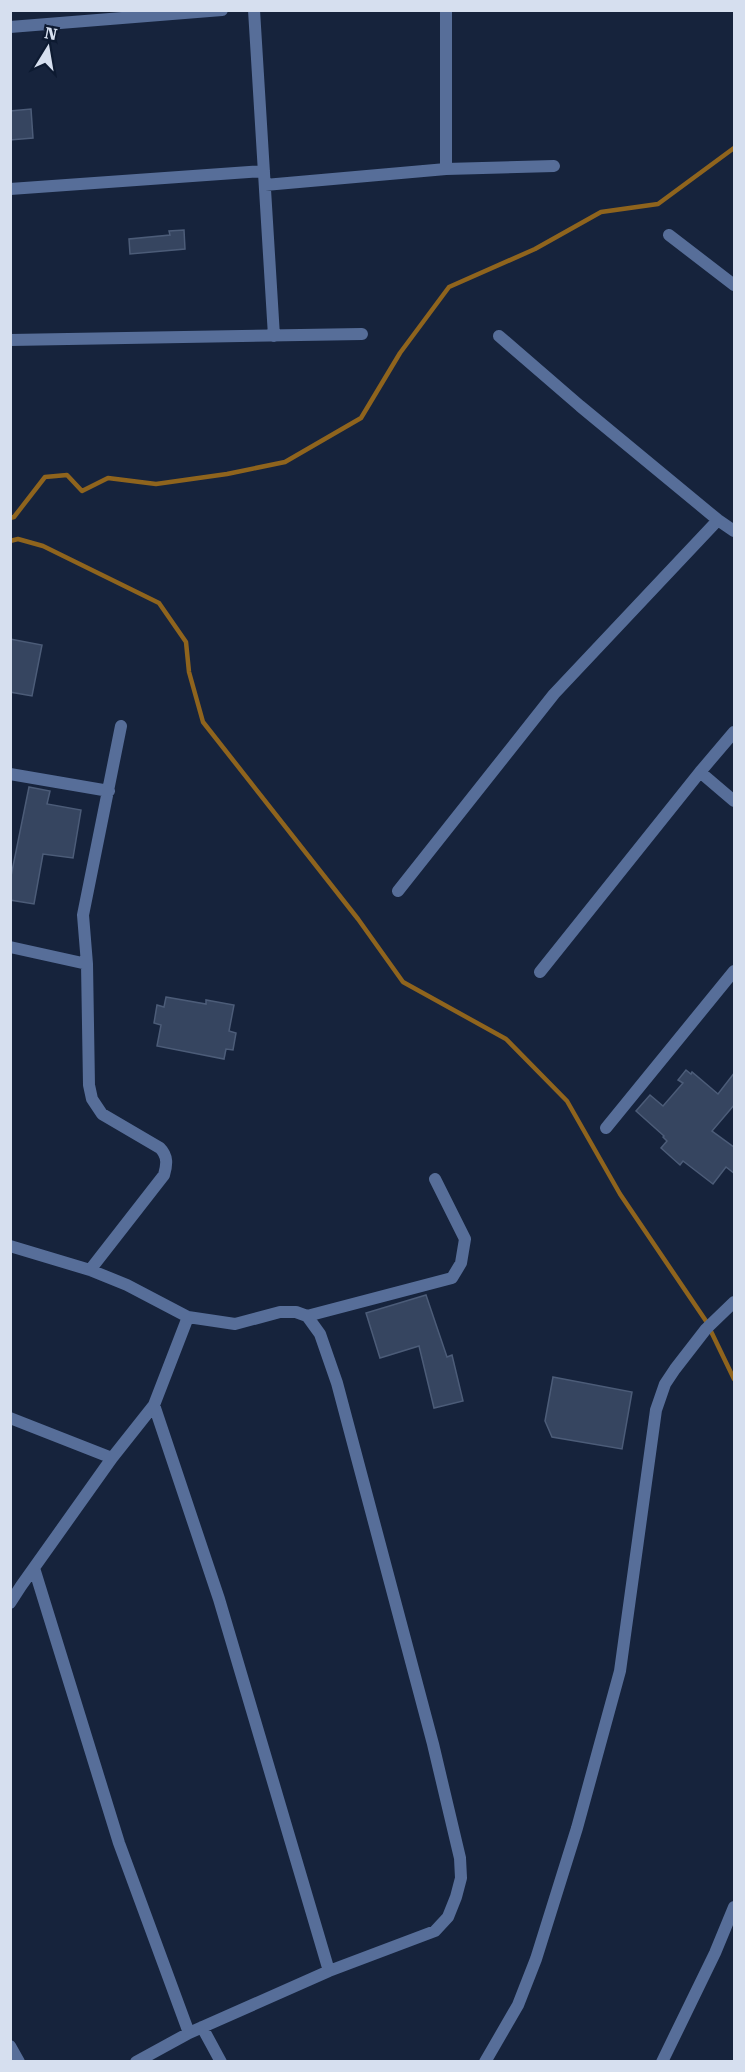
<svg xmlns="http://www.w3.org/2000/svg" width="745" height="2072" font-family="'Roboto Serif',serif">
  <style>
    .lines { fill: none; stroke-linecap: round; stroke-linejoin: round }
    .stream { stroke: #8f641d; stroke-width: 4.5 }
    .building { fill: #364560; stroke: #4c5c78; stroke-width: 1.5 }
    .minor { stroke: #576e99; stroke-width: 12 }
  </style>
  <rect width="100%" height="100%" fill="#16233c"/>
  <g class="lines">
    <!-- stream -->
    <path class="stream" d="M10,518L14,517L45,477L67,475L82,491L108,478L156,484L227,474L285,462L361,418L400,353L449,287L535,249L601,212L658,204L734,148
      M10,541L18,539L43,546L159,603L186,642L189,672L203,722L358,919L403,982L506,1039L567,1101L620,1194L706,1321L734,1379"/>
  </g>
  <!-- building -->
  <path class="building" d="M31,109L33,138L10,140V111Z
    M184,230L185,249L130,254L129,239L170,235L169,231Z
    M10,639L42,645L32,696L10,692Z
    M29,787L50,791L47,804L81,810L73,858L43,854L34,904L10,900V881Z
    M166,997L206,1004V1000L234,1005L229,1031L236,1033L233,1050L226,1049L224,1059L157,1046L161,1025L154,1023L157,1005L164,1007Z
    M686,1070L691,1074L692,1072L718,1094L735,1072V1104L712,1131L735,1148V1174L726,1167L713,1184L683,1161L680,1165L661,1148L667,1141L663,1137L664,1136L636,1111L650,1095L663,1106L683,1083L678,1080Z
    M426,1295L447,1357L452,1355L463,1401L434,1408L419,1346L380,1358L366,1313Z
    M553,1377L632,1392L622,1449L552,1437L545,1421Z"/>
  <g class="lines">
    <!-- minor -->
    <path class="minor" d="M254,10L274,336
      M446,10V169
      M10,27L222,10
      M265,185L446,169L554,166
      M10,189L264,171
      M669,235L734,285
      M499,336L580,406L718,520L734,531
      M10,340L362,334
      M700,772L734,801
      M10,774L109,791
      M398,891L554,694L718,520
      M10,947L87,964
      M540,972L700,772L734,732
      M606,1128L734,971
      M10,1246L90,1270L127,1285L188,1317L235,1324L280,1312H296L307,1316L320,1334L337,1383L433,1744L460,1858L461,1878L456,1897L448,1917L435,1931L329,1971L189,2033L136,2062
      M90,1270L164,1175C167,1165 168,1156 160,1148L102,1114L92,1099L89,1085L87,964L83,915L121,726
      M307,1316L452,1278L461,1263L465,1239L435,1179
      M154,1405L219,1599L329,1971
      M10,1418L112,1458
      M34,1568L119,1843L189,2033
      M10,1603L21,1586L112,1458L154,1405L188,1317
      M202,2027L221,2062
      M10,2046L19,2062
      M485,2062L518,2005L536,1959L577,1828L620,1671L656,1410L665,1384L675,1369L706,1329L734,1302
      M662,2062L715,1953L734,1907"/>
  </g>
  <!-- border -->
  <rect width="745" height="2072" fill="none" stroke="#d6dfef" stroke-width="24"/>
  <!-- north arrow -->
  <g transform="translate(48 48) rotate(11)" stroke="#0d1a31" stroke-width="4.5" paint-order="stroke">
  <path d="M0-4.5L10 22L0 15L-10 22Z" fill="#d6dfef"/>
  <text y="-9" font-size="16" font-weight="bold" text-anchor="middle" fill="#d6dfef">N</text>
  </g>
</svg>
